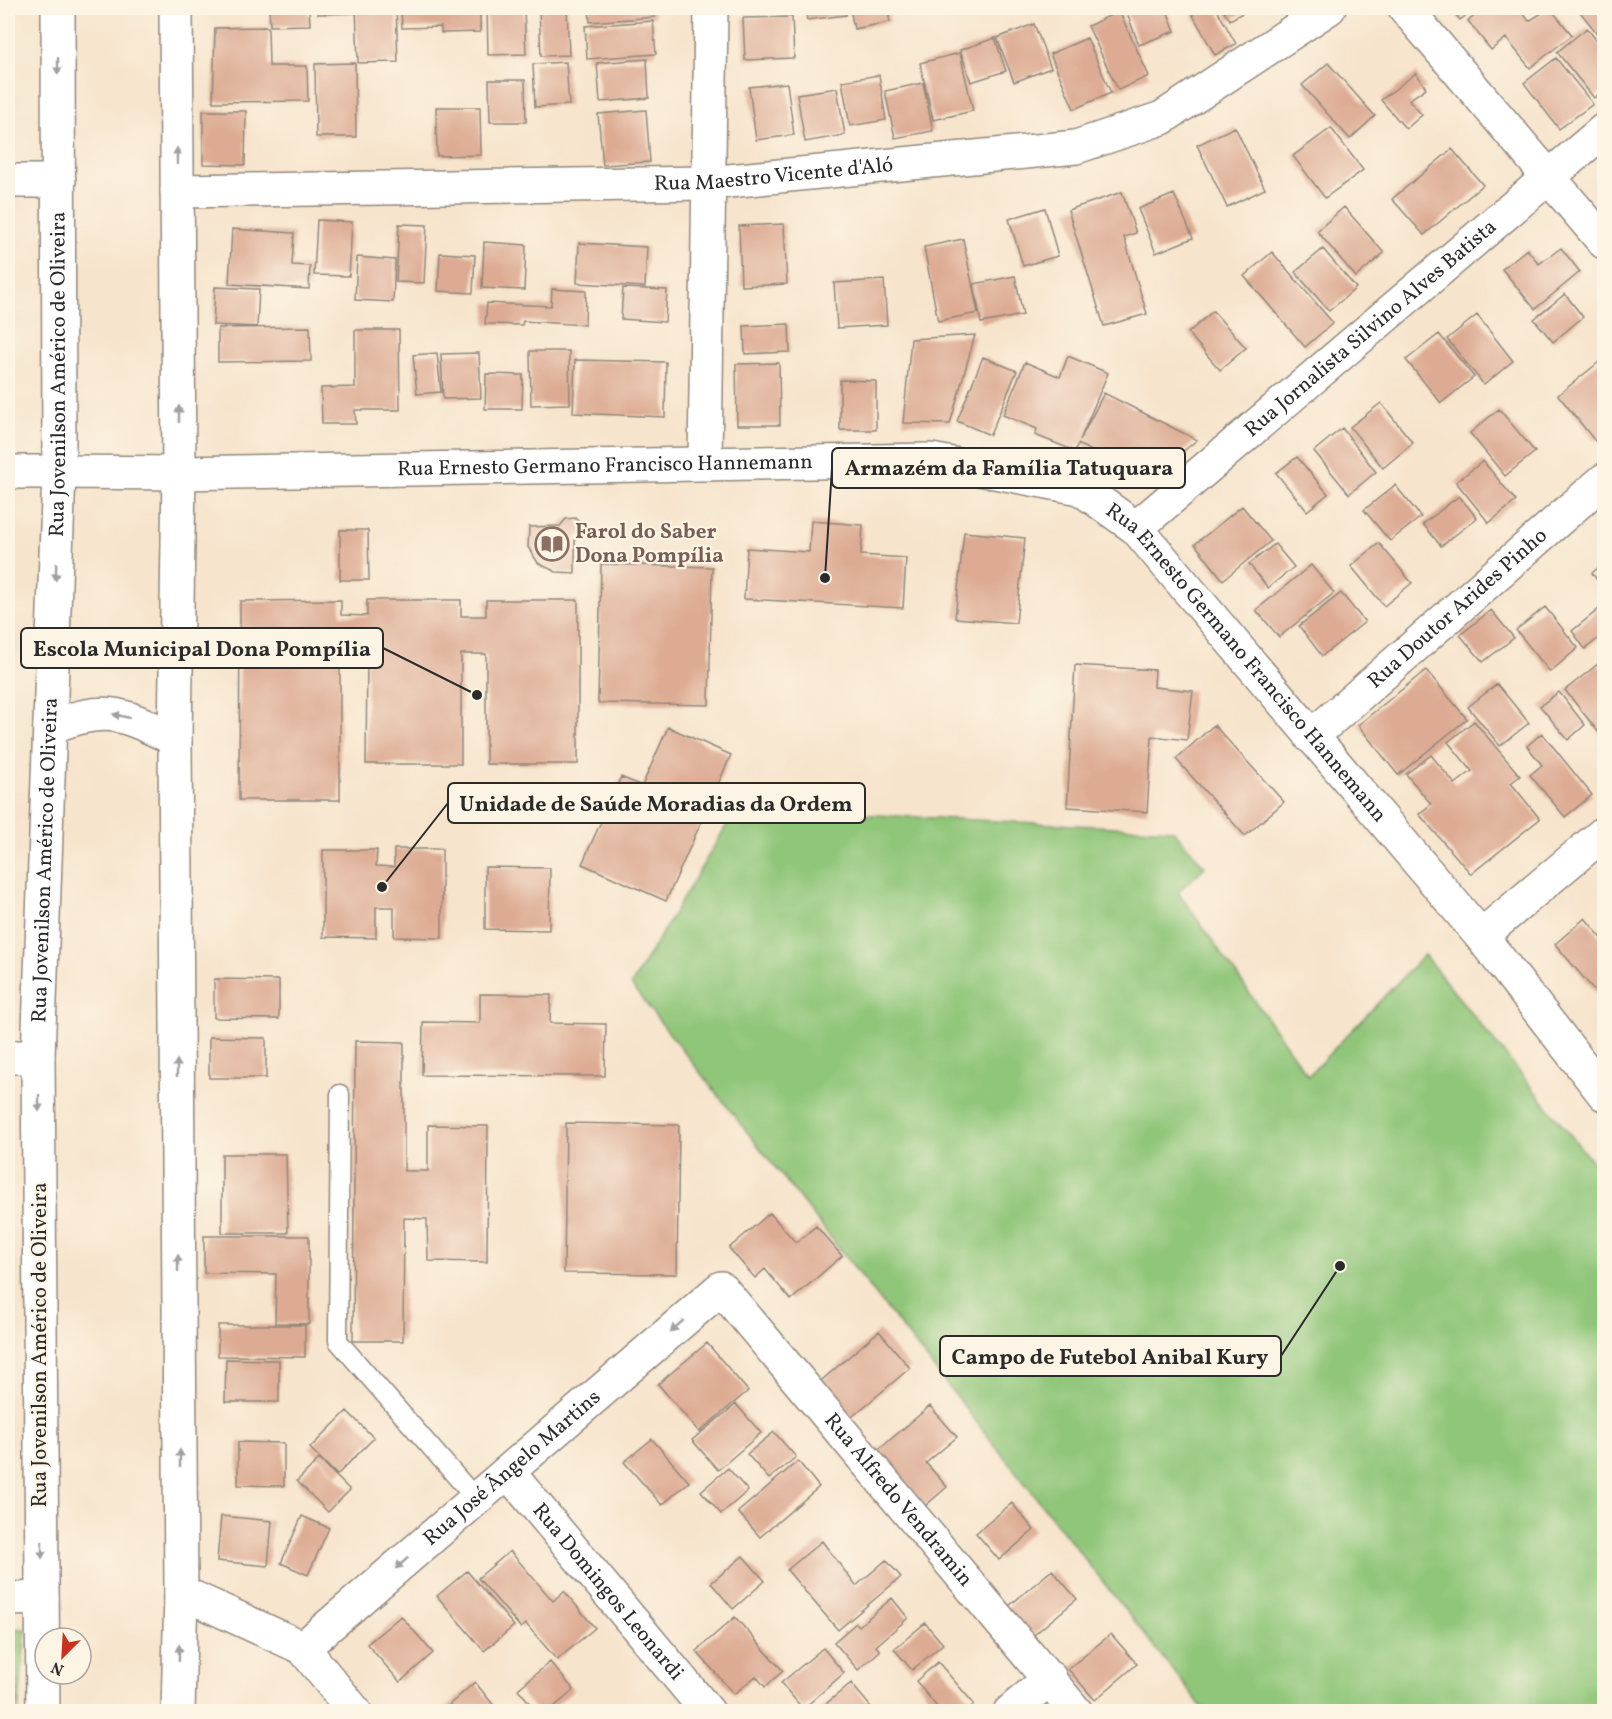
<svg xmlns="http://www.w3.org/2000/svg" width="1612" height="1719" font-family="Vollkorn,serif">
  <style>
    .green { fill: #90c679; stroke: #5e7852; stroke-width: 1.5 }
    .building { fill: #ddab93 }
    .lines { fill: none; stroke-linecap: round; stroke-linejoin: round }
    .service-casing { stroke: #91887c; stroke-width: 21 }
    .minor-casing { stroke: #91887c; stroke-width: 36 }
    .tertiary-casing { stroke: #91887c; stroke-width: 36 }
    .secondary-casing { stroke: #91887c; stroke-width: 36 }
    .service { stroke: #fff; stroke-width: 18 }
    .minor { stroke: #fff; stroke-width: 33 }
    .tertiary { stroke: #fff; stroke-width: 33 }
    .secondary { stroke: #fff; stroke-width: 33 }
    .oneway { fill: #a0a0a0 }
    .labels { text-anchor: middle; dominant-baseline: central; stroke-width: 4.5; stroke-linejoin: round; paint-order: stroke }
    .street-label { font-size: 21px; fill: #2b2b2b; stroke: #fcf5e5 }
    .education-label { font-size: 21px; font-weight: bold; fill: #785e54; stroke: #fcf5e5; text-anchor: start }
    .leader { fill: none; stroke: #2b2b2b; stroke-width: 2 }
    .callout-dot { fill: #2b2b2b; stroke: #fcf5e5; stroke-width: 2 }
    .callout { fill: #fcf5e5; stroke: #2b2b2b; stroke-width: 2 }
    .callout-label { font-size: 22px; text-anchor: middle; font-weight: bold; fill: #2b2b2b }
  </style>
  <rect width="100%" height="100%" fill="#fcf5e5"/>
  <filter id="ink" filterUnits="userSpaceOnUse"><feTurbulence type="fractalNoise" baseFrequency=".0167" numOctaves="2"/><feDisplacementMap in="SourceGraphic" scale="12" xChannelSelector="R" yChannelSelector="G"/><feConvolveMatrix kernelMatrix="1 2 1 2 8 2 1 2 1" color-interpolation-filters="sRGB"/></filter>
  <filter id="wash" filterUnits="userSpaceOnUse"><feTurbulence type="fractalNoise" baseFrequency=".008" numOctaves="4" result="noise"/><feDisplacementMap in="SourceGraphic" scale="24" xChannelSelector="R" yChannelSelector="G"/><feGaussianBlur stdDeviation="1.35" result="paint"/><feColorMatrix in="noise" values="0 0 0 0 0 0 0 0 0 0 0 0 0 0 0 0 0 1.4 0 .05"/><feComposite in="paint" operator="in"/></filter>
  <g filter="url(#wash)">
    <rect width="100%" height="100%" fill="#f7e4cc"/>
    <!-- green -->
    <path class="green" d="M737,808L1173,830L1205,867L1178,892L1308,1076L1424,955L1604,1176V1711H1205L631,985Z
      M8,1628L26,1629L18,1711L8,1712Z"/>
    <g id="blocks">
      <!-- building -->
      <path class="building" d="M269,8H309L310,25L270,26Z
        M318,8H355V13L318,14Z
        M356,8H396L398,62L358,63Z
        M401,8H480V32L441,33V27L402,28Z
        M487,8H524L526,54L488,55Z
        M539,8H567L569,55L541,56Z
        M589,8H654L655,17L590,22Z
        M805,8H845L846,15L807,20Z
        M850,8H887L890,22L854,29Z
        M1125,8H1166L1175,31L1139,45Z
        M1189,8H1216L1236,44L1215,55Z
        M1222,8H1251L1230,20Z
        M1450,8H1476L1460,20Z
        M1485,8H1519L1529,21L1550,8L1572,35L1530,68L1506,38L1491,50L1468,21Z
        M1577,8H1604V42Z
        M1119,11L1149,76L1118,90L1088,26Z
        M792,17L794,58L745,60L743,18Z
        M653,21L656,54L587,59L585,26Z
        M1034,24L1051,68L1014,82L997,38Z
        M268,27L269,66H307L308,101L213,102L215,28Z
        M1587,28L1604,50V90L1594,98L1557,52Z
        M995,38L1006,71L971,82L960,50Z
        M1087,38L1111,93L1074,109L1050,54Z
        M960,53L973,111L933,120L920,63Z
        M1556,58L1593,104L1559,129L1524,83Z
        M647,59L649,98L600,102L597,63Z
        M566,62L569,105L535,107L533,64Z
        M355,63L356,137H316L315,64Z
        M1328,63L1375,116L1350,139L1302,85Z
        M1416,73L1426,88L1409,100L1422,115L1406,129L1381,100Z
        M879,75L886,120L850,126L842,81Z
        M489,80H525L526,122H490Z
        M787,83L794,135L756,140L749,87Z
        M923,83L933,131L895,138L885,91Z
        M837,88L845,135L805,142L797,94Z
        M436,107H480L481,155L437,156Z
        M646,110L650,162L603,165L598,114Z
        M203,111H246L245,165L203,164Z
        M1235,127L1265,189L1227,207L1197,145Z
        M1331,128L1363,170L1325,198L1293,156Z
        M1452,149L1483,185L1424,235L1392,199Z
        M1122,192L1136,233L1124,237L1147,314L1104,326L1068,210Z
        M1174,194L1193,238L1156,253L1138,209Z
        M1344,207L1384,253L1356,277L1317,231Z
        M1045,208L1058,256L1023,266L1009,219Z
        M317,220L352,222L349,276L314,275Z
        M399,224L427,225L424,283L396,282Z
        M784,224L787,284L741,286L739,226Z
        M232,229L294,233L292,265L310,266L309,289L229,284Z
        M963,239L978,313L938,321L924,247Z
        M484,242L526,245L524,290L482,288Z
        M579,243L647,247L645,287L577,283Z
        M1561,248L1580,272L1535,309L1502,269L1527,249L1539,264Z
        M1323,249L1356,288L1329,311L1295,272Z
        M1272,252L1333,323L1305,347L1244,276Z
        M440,253L475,255L473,293L438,291Z
        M357,257L395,260L393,302L355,300Z
        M1015,276L1023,315L981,323L974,284Z
        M884,280L887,325L837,328L834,283Z
        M215,287L259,289L257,327L213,325Z
        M623,288L667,290L665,322L621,319Z
        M552,289L586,291L585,325L523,321L522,325L485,324L487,303L551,306Z
        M1565,294L1583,317L1553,342L1534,319Z
        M1213,311L1246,348L1220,370L1188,333Z
        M1477,315L1513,361L1484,385L1447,339Z
        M789,324L790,352L745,354L744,326Z
        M310,327L311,361L218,362V328Z
        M355,330H399L400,410H355L356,424H322L321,388L355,387Z
        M1439,334L1474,377L1441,403L1406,360Z
        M975,335L950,424L903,423L911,339Z
        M530,351H569L570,404L531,405Z
        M437,353L441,392L417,394L413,355Z
        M479,353L481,398L443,399L441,354Z
        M1068,356L1108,373L1080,440L1104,393L1197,440L1148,480L1078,444L1075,451L1035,435L1037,429L1003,415L1025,362L1060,377Z
        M983,357L1017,371L990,435L957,421Z
        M1604,358V433L1595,441L1558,395Z
        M575,360L666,362L665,417L573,413Z
        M779,363L780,425H737L736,364Z
        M486,374L523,375L522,409H485Z
        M840,380L876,381V430H840Z
        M1381,403L1413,443L1383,468L1350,427Z
        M1499,409L1535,452L1505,476L1470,433Z
        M1342,428L1376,472L1349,494L1314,451Z
        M1297,457L1328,494L1307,511L1276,473Z
        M1483,461L1516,501L1489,523L1456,482Z
        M1395,485L1421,517L1390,541L1364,510Z
        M1459,496L1477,518L1441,546L1423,524Z
        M1242,506L1271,541L1223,580L1195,544Z
        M575,518L581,524L582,532L575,540V573L556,572L538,563L528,547L529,527L560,526L566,519Z
        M811,521L863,525L861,555L906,558L903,608L744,599L747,548L809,552Z
        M340,530H368L369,580H340Z
        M964,532L1025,538L1016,623L955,618Z
        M1379,543L1412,583L1384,606L1351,566Z
        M1275,544L1294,567L1268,588L1249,564Z
        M1604,563V589L1592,573Z
        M601,564L712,567L709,705L598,703Z
        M1311,565L1334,593L1279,637L1256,610Z
        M1341,593L1365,622L1322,656L1299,626Z
        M341,600V615L367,616V600H461V616H486V600H578V764H486V654H461V764H366L367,653H340V800H239L240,601Z
        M1604,605V644L1599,638L1585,649L1572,631Z
        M1545,607L1578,648L1550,672L1516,630Z
        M1491,610L1514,638L1483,662L1460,635Z
        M1598,664L1604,672V739L1565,690Z
        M1075,665L1155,670L1154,687L1193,691L1187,740L1152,736L1147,812L1067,807Z
        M1426,670L1467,719L1398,775L1358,725Z
        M1497,684L1529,723L1500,746L1468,707Z
        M1559,692L1585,725L1568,740L1540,706Z
        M1474,721L1520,776L1511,783L1540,819L1471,874L1419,814L1431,804L1406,774L1431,755L1455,784L1472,771L1448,742Z
        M1214,725L1284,802L1245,836L1176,759Z
        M668,727L731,755L666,901L582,864L621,777L642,786Z
        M1542,733L1592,795L1565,817L1530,775L1542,765L1527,746Z
        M394,849H442V938L394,937V907H376V938L323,937V850H377L376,866L394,867Z
        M485,867L550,868L549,930L485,929Z
        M1585,918L1604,941V1002L1555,944Z
        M214,979L279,980V1019L214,1018Z
        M480,994L551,995L550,1023L606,1024L605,1076L422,1075L423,1022L480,1023Z
        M209,1037L266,1038V1078H209Z
        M355,1041L404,1042V1171H428V1125L488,1126L487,1262L428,1261L427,1219L404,1218L403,1341H353Z
        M566,1123L679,1125L677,1274L564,1273Z
        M222,1154H286L288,1233H222Z
        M770,1213L796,1243L816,1226L842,1256L791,1300L765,1269L755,1278L729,1248Z
        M204,1236H309V1324L275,1323L276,1274L204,1273Z
        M218,1325H305V1357L218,1356Z
        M879,1331L910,1368L847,1421L816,1385Z
        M707,1343L748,1391L699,1432L658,1384Z
        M226,1359L279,1360V1402H225Z
        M736,1404L761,1433L718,1470L692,1440Z
        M930,1406L957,1437L926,1463L947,1487L925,1506L878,1450Z
        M347,1411L374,1438L337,1475L310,1448Z
        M774,1432L796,1457L769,1479L747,1454Z
        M652,1439L689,1482L662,1505L624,1462Z
        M238,1442L284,1443V1486L238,1485Z
        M319,1459L350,1490L328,1512L297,1481Z
        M798,1461L819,1487L760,1537L738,1512Z
        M728,1468L748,1491L721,1514L701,1491Z
        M1012,1503L1034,1530L999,1560L976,1533Z
        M221,1516L272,1521L268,1566L217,1561Z
        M302,1516L329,1528L308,1575L281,1563Z
        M822,1541L856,1586L886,1560L901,1577L838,1630L787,1570Z
        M510,1551L553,1601L564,1591L595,1628L557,1660L526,1624L521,1628L478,1578Z
        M743,1556L765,1581L733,1609L711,1583Z
        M1052,1570L1077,1599L1029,1639L1004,1610Z
        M467,1571L514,1626L484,1651L437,1596Z
        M892,1598L908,1618L876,1646L880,1651L858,1670L834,1642L856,1623L859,1626Z
        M401,1616L433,1653L400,1682L367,1644Z
        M735,1617L783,1671L765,1687L756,1676L734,1694L696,1651Z
        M925,1623L943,1644L912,1670L894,1649Z
        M1111,1634L1137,1664L1095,1700L1068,1669Z
        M823,1648L844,1673L803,1709L781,1683Z
        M550,1662L574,1690L548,1712H537L518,1689Z
        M938,1662L974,1704L965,1712H941L916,1681Z
        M475,1682L499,1712H441Z
        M851,1683L875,1712H822L820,1709Z"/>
    </g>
  </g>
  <g filter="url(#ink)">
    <use href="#blocks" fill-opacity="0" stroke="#91887c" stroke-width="1.5"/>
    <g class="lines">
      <!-- service casing -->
      <g class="service-casing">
        <path id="service" d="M340,1094L338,1341L476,1499"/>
      </g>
      <!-- minor casing -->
      <g class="minor-casing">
        <g id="minor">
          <path d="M1405,8L1604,242"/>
          <path d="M8,181H59"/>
          <path id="s1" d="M177,191L708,183L1076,147L1162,118L1329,8"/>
          <path d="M705,463L711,8"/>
          <path d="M8,472H59"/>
          <path id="s2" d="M1136,528L1604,130"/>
          <path id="s3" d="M1311,737L1604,480"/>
          <path d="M1481,936L1604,833"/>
          <path d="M8,1057H38"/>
          <path id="s4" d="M508,1472L708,1712"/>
          <path d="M181,1592L303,1648L355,1712"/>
          <path d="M8,1599L42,1598"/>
          <path id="s5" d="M303,1648L721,1288L1076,1712"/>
          <path d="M1010,1712L1050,1678"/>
        </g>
      </g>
      <!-- tertiary casing -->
      <g class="tertiary-casing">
        <g id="tertiary">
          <path id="s6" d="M59,472L179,473L931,460L1080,488L1136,528L1481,936L1604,1094"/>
        </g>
      </g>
      <!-- secondary casing -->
      <g class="secondary-casing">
        <g id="secondary">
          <path d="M176,8L179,473L175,739L181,1592L178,1712"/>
          <path d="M50,727C109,705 120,713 175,739"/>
          <path id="s7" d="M43,1712L38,1057L59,472L58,8"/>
        </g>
      </g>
      <!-- service -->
      <use href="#service" class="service"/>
      <!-- minor -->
      <use href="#minor" class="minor"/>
      <!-- tertiary -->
      <use href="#tertiary" class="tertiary"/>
      <!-- secondary -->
      <use href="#secondary" class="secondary"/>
    </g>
    <!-- one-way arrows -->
    <defs><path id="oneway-solid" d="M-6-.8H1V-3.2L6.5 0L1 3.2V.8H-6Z" transform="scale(1.5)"/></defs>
    <g class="oneway">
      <use href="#oneway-solid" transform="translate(58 66) rotate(90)"/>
      <use href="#oneway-solid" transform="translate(177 156) rotate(-90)"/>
      <use href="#oneway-solid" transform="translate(179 414) rotate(-90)"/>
      <use href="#oneway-solid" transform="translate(56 572) rotate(92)"/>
      <use href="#oneway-solid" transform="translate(121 716) rotate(-167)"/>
      <use href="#oneway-solid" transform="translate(177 1068) rotate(-90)"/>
      <use href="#oneway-solid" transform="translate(39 1103) rotate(90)"/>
      <use href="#oneway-solid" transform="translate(178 1263) rotate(-90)"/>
      <use href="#oneway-solid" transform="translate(677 1326) rotate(139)"/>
      <use href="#oneway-solid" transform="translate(180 1458) rotate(-90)"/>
      <use href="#oneway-solid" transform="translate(42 1550) rotate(90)"/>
      <use href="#oneway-solid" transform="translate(402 1563) rotate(139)"/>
      <use href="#oneway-solid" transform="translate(179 1653) rotate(-89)"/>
    </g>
  </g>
  <!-- icons -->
  <defs>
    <g id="library-ring" transform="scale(1.725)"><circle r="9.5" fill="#fcf5e5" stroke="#8d6e63" stroke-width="1.5"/><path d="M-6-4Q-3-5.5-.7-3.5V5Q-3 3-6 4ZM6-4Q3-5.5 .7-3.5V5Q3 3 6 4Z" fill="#8d6e63"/></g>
  </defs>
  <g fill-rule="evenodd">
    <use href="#library-ring" x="552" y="544"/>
  </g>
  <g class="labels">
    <!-- street labels -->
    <g class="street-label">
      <text stroke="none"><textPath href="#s1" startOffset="597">Rua Maestro Vicente d'Aló</textPath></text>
      <text stroke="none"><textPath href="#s2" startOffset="308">Rua Jornalista Silvino Alves Batista</textPath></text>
      <text stroke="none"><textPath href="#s7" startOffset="1338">Rua Jovenilson Américo de Oliveira</textPath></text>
      <text stroke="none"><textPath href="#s6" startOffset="546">Rua Ernesto Germano Francisco Hannemann</textPath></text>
      <text stroke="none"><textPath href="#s3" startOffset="195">Rua Doutor Arides Pinho</textPath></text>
      <text stroke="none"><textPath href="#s6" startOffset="1266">Rua Ernesto Germano Francisco Hannemann</textPath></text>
      <text stroke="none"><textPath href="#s7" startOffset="852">Rua Jovenilson Américo de Oliveira</textPath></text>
      <text transform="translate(40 1345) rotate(-90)">Rua Jovenilson Américo de Oliveira</text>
      <text stroke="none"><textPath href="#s5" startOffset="276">Rua José Ângelo Martins</textPath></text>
      <text stroke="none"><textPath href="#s5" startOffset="828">Rua Alfredo Vendramin</textPath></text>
      <text stroke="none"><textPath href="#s4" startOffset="156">Rua Domingos Leonardi</textPath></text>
    </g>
    <!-- education labels -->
    <g class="education-label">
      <text x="575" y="532">Farol do Saber<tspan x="575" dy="24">Dona Pompília</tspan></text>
    </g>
  </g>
  <!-- callouts -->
  <path class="leader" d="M825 578L832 468M477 695L383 648M382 887L448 803M1340 1266L1281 1356"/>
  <g class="callout-dot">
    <circle cx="825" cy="578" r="6"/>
    <circle cx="477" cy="695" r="6"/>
    <circle cx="382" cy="887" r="6"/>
    <circle cx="1340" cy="1266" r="6"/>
  </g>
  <g class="callout">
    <rect x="832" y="448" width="353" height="40" rx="6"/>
    <rect x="21" y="628" width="362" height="40" rx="6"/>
    <rect x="448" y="783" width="417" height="40" rx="6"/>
    <rect x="940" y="1336" width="341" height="40" rx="6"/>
  </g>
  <g class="callout-label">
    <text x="1009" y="475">Armazém da Família Tatuquara</text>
    <text x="202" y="656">Escola Municipal Dona Pompília</text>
    <text x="656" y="811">Unidade de Saúde Moradias da Ordem</text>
    <text x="1110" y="1364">Campo de Futebol Anibal Kury</text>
  </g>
  <!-- margin -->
  <rect width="1612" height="1719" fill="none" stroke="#fcf5e5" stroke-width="30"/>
  <!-- north arrow -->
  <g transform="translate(63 1656) rotate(204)"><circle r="28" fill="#fcf5e5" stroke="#a8a49b" stroke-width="1.5"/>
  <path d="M0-4.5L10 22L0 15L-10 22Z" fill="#c8321e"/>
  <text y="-9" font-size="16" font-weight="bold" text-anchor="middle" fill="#2b2b2b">N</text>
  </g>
</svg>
